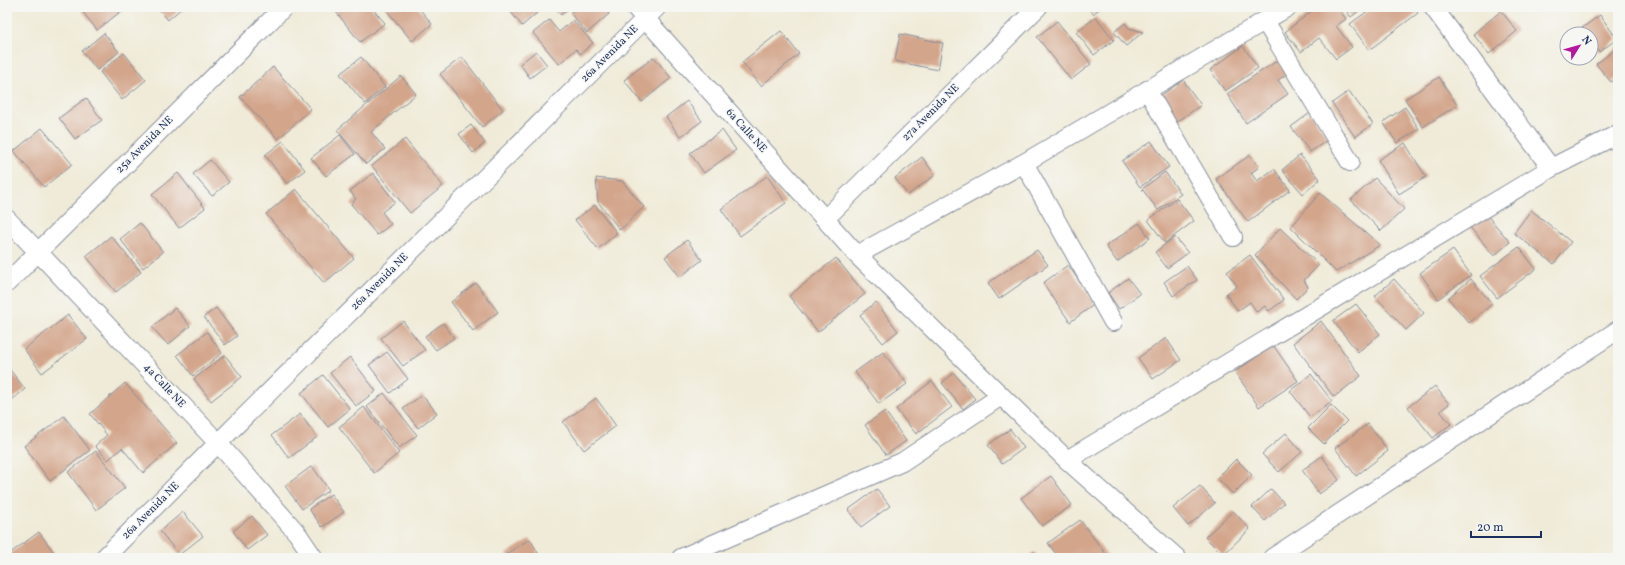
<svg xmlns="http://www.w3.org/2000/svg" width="1625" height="565" font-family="Vollkorn,serif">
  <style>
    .building { fill: #d3a58b }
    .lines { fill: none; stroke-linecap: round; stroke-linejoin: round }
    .minor-casing { stroke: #868d9b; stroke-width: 20 }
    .minor { stroke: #fff; stroke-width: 18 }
    .labels { text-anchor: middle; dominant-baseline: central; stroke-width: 3; stroke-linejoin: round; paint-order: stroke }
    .street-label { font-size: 11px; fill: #1b2f5e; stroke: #f6f6f2 }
  </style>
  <rect width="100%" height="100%" fill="#f6f6f2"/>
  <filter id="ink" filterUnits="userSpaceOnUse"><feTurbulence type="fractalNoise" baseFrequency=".025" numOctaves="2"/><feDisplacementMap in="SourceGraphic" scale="8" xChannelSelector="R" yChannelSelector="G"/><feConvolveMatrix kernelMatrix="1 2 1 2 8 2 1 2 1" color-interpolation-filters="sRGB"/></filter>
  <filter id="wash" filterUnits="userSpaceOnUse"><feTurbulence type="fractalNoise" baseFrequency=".012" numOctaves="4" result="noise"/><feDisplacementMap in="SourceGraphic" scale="16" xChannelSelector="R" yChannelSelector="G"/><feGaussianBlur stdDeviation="0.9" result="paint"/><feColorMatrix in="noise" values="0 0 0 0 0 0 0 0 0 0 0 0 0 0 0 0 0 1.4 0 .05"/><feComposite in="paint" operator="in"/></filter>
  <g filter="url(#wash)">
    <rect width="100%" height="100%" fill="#f0ebd8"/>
    <g id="blocks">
      <!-- building -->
      <path class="building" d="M79,7H122L124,9L97,30Z
        M157,7H183L168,20Z
        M332,7H371L385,23L360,42Z
        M384,7H418L432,24L412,41Z
        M507,7H535L538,12L522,26Z
        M555,7H570L561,15Z
        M578,7H603L609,14L587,33L570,13Z
        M1088,7H1102L1093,14Z
        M1317,7H1337L1346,19L1336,26L1352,47L1336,59L1319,38L1301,52L1285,32Z
        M1343,7H1364L1351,17Z
        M1373,7H1413L1418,13L1369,50L1350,24Z
        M1501,11L1517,31L1489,54L1473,34Z
        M1600,15L1617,39L1599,52L1591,40V34H1574Z
        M1096,17L1114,40L1094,55L1076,32Z
        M549,20L559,32L573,20L593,43L580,54L576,49L559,64L533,33Z
        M1057,21L1091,64L1071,80L1037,37Z
        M1125,23L1129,28L1143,32L1126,46L1114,32Z
        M781,31L799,54L761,86L742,62Z
        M104,33L119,52L97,70L82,51Z
        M900,34L943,43L938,70L895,61Z
        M1567,39V47L1563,42Z
        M1243,46L1258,68L1225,91L1210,70Z
        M1618,47V77L1611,82L1596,64Z
        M536,51L547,65L530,78L520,64Z
        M124,53L146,80L122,100L100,72Z
        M361,57L385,87L365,104L340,74Z
        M462,57L503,110L482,127L440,74Z
        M654,57L671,78L642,102L624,80Z
        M1278,60L1287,74L1278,80L1288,94L1246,123L1227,94Z
        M273,67L311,109L278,139L240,97Z
        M401,76L416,94L371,132L385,149L366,164L337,130Z
        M1439,77L1457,105L1423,127L1405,99Z
        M1183,80L1201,105L1174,124L1157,98Z
        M1349,91L1373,124L1355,137L1332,103Z
        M86,98L102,120L75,139L59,118Z
        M687,101L702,121L680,137L666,117Z
        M1405,107L1419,129L1397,143L1383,122Z
        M1310,113L1329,139L1310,152L1291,127Z
        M471,125L485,143L473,153L459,134Z
        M42,128L72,164L44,187L14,151Z
        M722,130L736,150L704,173L690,153Z
        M340,135L355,154L326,176L311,158Z
        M405,139L443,186L410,213L372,166Z
        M283,141L305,170L287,184L265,155Z
        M1151,141L1169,167L1140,187L1122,161Z
        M1405,143L1426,177L1399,194L1378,160Z
        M1250,155L1259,167L1251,173L1257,181L1274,169L1290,190L1248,222L1216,179Z
        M1300,155L1320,179L1303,194L1282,170Z
        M922,157L935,175L908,195L895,178Z
        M210,160L229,182L212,196L193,174Z
        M1165,172L1181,194L1158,210L1142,189Z
        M178,173L205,208L179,228L152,194Z
        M373,173L395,202L382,212L391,224L377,235L351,204L356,199L350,191Z
        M767,176L786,203L740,236L721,209Z
        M596,178L622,181L644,207L620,230L598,202Z
        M1375,178L1404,209L1381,231L1351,200Z
        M296,189L354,258L324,283L266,214Z
        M1320,193L1380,245L1336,272L1291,227Z
        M1177,199L1194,221L1165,243L1148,220Z
        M595,205L617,233L598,249L575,220Z
        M1531,210L1571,242L1554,264L1514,233Z
        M1485,213L1510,242L1494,256L1469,226Z
        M140,223L163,252L143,268L120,239Z
        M1139,223L1150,238L1117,262L1106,246Z
        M1280,228L1319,265L1304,280L1308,287L1296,299L1255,255Z
        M111,236L141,272L116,292L86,256Z
        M1175,237L1188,253L1167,268L1155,252Z
        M687,240L702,260L680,277L665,257Z
        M1519,247L1536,269L1497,298L1480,276Z
        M1037,250L1048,265L999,299L988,283Z
        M1453,250L1471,275L1438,299L1420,273Z
        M1250,255L1284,300L1269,311L1265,306L1257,312L1250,302L1238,311L1226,294L1237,286L1227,272Z
        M836,258L865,294L818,332L789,296Z
        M1068,265L1095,304L1070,322L1043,283Z
        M1187,266L1197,280L1173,296L1164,282Z
        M1128,278L1140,294L1119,309L1108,293Z
        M1394,279L1424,313L1406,330L1375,296Z
        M1471,279L1492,304L1469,323L1448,298Z
        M476,283L498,312L473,331L451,302Z
        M876,302L898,331L883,343L860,315Z
        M1356,304L1380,334L1358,352L1333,321Z
        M175,308L190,326L168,345L152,327Z
        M216,308L237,336L225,345L204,317Z
        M68,315L87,339L42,373L24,349Z
        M403,321L425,350L403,366L381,338Z
        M1321,321L1361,376L1334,397L1293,343Z
        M443,323L454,338L436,350L425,336Z
        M207,332L222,353L193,376L177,355Z
        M1166,338L1181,360L1153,379L1138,358Z
        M1273,345L1298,381L1259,407L1235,372Z
        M387,352L408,379L390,393L369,365Z
        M883,352L907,384L879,404L855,372Z
        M225,355L242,377L211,401L194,379Z
        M350,357L376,391L356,406L330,373Z
        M7,366L25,389L7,404Z
        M954,373L975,399L963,409L942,383Z
        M1311,374L1332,401L1310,417L1290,391Z
        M323,375L350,409L328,427L301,393Z
        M932,381L952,407L916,434L896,409Z
        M125,383L177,443L143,473L122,448L108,460L95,446L107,435L90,414Z
        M1435,386L1449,404L1440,411L1451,424L1433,438L1408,407Z
        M384,393L417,435L399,448L367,407Z
        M422,395L437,413L418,428L403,409Z
        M596,398L616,426L584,450L563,422Z
        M1331,405L1347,421L1324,444L1308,428Z
        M364,407L399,453L374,473L339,427Z
        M885,411L906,441L886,455L865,425Z
        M300,414L317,437L289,458L272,435Z
        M64,416L90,450L50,481L24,446Z
        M1368,424L1388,451L1356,476L1335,448Z
        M1010,429L1024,448L1002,464L988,445Z
        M1286,433L1302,452L1279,472L1262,454Z
        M96,451L125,488L96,510L68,472Z
        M1322,456L1339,480L1319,494L1302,470Z
        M1236,459L1252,475L1233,494L1217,478Z
        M312,466L329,490L302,509L285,486Z
        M1051,476L1072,505L1042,526L1021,498Z
        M1200,486L1215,503L1188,526L1173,508Z
        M877,489L890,506L861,527L848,510Z
        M1271,489L1284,503L1265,521L1252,507Z
        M331,494L344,512L322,527L309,509Z
        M1233,511L1250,529L1223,555L1205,537Z
        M183,512L203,536L179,555L160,531Z
        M252,516L267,535L247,550L233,531Z
        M1080,520L1109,558H1059L1048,543Z
        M39,532L58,558H13L9,554Z
        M530,539L541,558H509L506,554Z
        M1034,552L1039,558H1026Z"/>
    </g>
  </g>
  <g filter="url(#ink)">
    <use href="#blocks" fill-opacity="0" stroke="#868d9b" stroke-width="1"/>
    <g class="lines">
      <!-- minor casing -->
      <g class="minor-casing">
        <path id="minor" d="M635,7L857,255L1067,460L1177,558
          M1433,7L1551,168
          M1265,21L1350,162
          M1147,90L1233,237
          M1024,163L1113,322
          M7,219L218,443L297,533L314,558
          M825,219L1038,7
          M857,255L1024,163L1288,7
          M7,283L284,7
          M1067,460L1551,168L1618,134
          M104,558L218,443L657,7
          M681,558L902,462L1001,396
          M1272,558L1618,330"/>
      </g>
      <!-- minor -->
      <use href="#minor" class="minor"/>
    </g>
  </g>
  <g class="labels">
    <!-- street labels -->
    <g class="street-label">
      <text transform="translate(610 54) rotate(-45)">26a Avenida NE</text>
      <text transform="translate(931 113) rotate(-45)">27a Avenida NE</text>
      <text transform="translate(746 131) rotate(48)">6a Calle NE</text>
      <text transform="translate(145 145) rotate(-45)">25a Avenida NE</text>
      <text transform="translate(380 282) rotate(-45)">26a Avenida NE</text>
      <text transform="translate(164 386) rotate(47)">4a Calle NE</text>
      <text transform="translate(151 511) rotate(-45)">26a Avenida NE</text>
    </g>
  </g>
  <!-- margin -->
  <rect width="1625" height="565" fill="none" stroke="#f6f6f2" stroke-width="24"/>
  <!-- north arrow -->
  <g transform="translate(1579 46) rotate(53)"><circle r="19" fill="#f6f6f2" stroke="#9ea6b7"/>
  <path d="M0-3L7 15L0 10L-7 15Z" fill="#b5179e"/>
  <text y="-6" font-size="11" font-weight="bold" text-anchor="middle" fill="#1b2f5e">N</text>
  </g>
  <!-- scale -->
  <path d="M1471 531v6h70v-6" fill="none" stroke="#1b2f5e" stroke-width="2"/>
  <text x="1477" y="531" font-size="12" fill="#1b2f5e" stroke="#f6f6f2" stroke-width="3" paint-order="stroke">20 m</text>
</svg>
